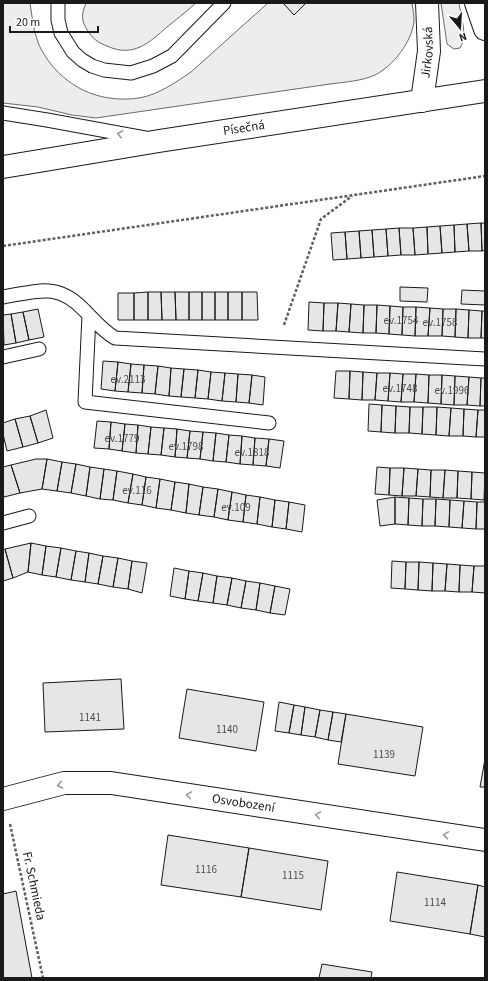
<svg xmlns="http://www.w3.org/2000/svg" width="488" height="981" font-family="'Source Sans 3',sans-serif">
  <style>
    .green { fill: #ededed; stroke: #6a6a6a }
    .building { fill: #e6e6e6; stroke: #1a1a1a }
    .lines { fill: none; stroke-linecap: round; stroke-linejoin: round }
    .service-casing { stroke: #1a1a1a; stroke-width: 15 }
    .minor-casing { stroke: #1a1a1a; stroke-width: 24 }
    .tertiary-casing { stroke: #1a1a1a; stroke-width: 24 }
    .path { stroke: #5f5f5f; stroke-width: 2.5; stroke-dasharray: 3 2; stroke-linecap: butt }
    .service { stroke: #fff; stroke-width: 13 }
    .minor { stroke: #fff; stroke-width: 22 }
    .tertiary { stroke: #fff; stroke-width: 22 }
    .oneway { stroke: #989898 }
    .labels { text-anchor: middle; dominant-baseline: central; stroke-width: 3; stroke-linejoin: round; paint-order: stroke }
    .number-label { font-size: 11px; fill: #4d4d4d }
    .street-label { font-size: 13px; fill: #1a1a1a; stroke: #fff }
  </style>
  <rect width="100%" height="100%" fill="#fff"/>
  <!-- green -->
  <path class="green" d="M3,3H30C32,15 33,28 37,39C39,47 45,56 50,63C72,91 104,103 139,98C158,95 176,82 191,72L268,3H283L294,14L306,3H412C413,9 414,16 414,21C412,42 393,66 375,75C362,81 345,82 330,84L96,118L72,115L38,107L3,103Z
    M86,3H196C187,11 177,19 167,27C149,43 133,58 107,46C101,44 94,40 90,34C82,23 80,17 86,3Z
    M441,3H459C461,17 468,36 460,48L454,49L447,44Z"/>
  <!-- building -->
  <path class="building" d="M283,3H306L294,15Z
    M481,223L482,251H469L467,224Z
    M481,223H485V250L482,251Z
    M467,224L469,251L455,252L454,225Z
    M454,225L455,252L442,253L440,226Z
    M440,226L442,253L428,254L427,227Z
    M427,227L428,254L415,255L413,228Z
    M399,228L401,255L388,256L386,229Z
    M399,228H413L415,255H401Z
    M386,229L388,256L374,257L372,230Z
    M372,230L374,257L361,258L359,231Z
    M359,231L361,258L347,259L345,232Z
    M345,232L347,259L333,260L331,233Z
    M400,287L428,288L427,302L400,301Z
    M462,290L485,291V305L461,304Z
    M148,292V320H134V293Z
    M148,292H161L162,320H148Z
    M161,292H175L176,320H162Z
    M175,292H189V320H176Z
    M189,292H202V320H189Z
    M202,292H215V320H202Z
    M215,292H228V320H215Z
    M228,292H242V320H228Z
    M242,292H257L258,320H242Z
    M118,293H134V320H118Z
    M309,302L324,303L323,331L308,330Z
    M324,303H338L336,331H323Z
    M338,303L351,304L349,332L336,331Z
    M351,304L364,305L363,333L349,332Z
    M364,305H377L376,333H363Z
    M377,305L390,306L389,334L376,333Z
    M390,306L403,307L402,335L389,334Z
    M403,307H416L415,336L402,335Z
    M416,307L430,308L428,336H415Z
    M430,308L443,309L442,336H428Z
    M38,309L44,337L29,340L23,312Z
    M443,309H456L455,337L442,336Z
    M456,309L469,310L468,338L455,337Z
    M469,310L482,311L481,338H468Z
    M482,311H485V338H481Z
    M23,312L29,340L16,343L11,314Z
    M11,314L16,343L4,345L3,315Z
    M103,361L118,362L115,391L101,389Z
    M118,362L131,364L128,392L115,391Z
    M131,364L144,365L142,393L128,392Z
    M144,365L158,366L155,394L142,393Z
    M158,366L171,368L169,396L155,394Z
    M171,368L184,369L181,397L169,396Z
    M184,369L198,370L195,398L181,397Z
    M198,370L211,372L208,399L195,398Z
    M336,371H350L349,399L334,398Z
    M350,371L363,372L362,400L349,399Z
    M211,372L225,373L222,401L208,399Z
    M363,372L377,373L375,400H362Z
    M225,373L238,374L236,402L222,401Z
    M377,373H390L388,401L375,400Z
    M390,373L403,374L401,402L388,401Z
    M238,374L252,375L249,403L236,402Z
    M403,374H416L414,402H401Z
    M416,374L429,375L428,403L414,402Z
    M252,375L265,377L263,405L249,403Z
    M429,375H442L441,404L428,403Z
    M442,375L455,376L454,405L441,404Z
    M455,376L469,377L467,405H454Z
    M469,377L481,378L480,406L467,405Z
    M481,378H485V406H480Z
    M369,404L382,405L381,432L368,431Z
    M382,405L396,406L395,433L381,432Z
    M396,406L410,407L409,433H395Z
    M410,407H423L422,434L409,433Z
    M423,407H437L436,435L422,434Z
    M437,407L451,408L449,436L436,435Z
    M451,408L464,409L463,436H449Z
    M464,409L478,410L476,437L463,436Z
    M46,410L53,438L38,443L30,416Z
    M478,410H485V437H476Z
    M30,416L38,443L23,447L15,419Z
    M15,419L23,447L7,451L3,434V423Z
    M97,421L111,422L109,449L94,448Z
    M111,422L125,424L122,451L109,449Z
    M125,424L138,425L136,453L122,451Z
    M138,425L151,427L148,454L136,453Z
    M151,427L164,428L161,455L148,454Z
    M164,428L177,429L175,457L161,455Z
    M177,429L190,431L187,458L175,457Z
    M190,431L203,432L200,459L187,458Z
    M203,432L216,433L213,461L200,459Z
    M216,433L229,435L226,462L213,461Z
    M229,435L242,436L240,464L226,462Z
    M242,436L255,438L253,465L240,464Z
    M255,438L269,439L266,466L253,465Z
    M269,439L284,441L280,468L266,466Z
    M36,459H47L42,489L20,493L11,465Z
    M47,459L62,462L57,491L42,489Z
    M62,462L76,464L71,493L57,491Z
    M76,464L90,467L86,496L71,493Z
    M11,465L20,493L4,497L3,493V467Z
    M90,467L104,469L100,499L86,496Z
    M377,467L390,468L389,495L375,494Z
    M390,468H404L402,496L389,495Z
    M404,468L418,469L416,496H402Z
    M104,469L117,471L113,500L100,499Z
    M418,469L431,470L430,497L416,496Z
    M431,470H445L443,498L430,497Z
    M445,470L458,471L457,498H443Z
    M117,471L133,474L128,503L113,500Z
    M458,471L472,472L471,499L457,498Z
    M472,472L485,473L484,500L471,499Z
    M133,474L146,477L142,505L128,503Z
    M146,477L160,479L156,508L142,505Z
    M160,479L175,482L171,510L156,508Z
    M175,482L189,484L186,513L171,510Z
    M189,484L203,487L199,515L186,513Z
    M203,487L218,489L214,517L199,515Z
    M218,489L232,492L228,520L214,517Z
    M232,492L246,495L243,522L228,520Z
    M246,495L260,497L257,524L243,522Z
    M260,497L275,500L272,527L257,524Z
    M395,497V524L380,526L377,500Z
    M395,497L409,498L408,525L395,524Z
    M409,498L423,499L422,526L408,525Z
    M423,499H436L435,526H422Z
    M436,499L450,500L449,527L435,526Z
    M275,500L289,502L286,529L272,527Z
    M450,500L464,501L462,528L449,527Z
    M464,501L477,502L476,529L462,528Z
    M289,502L305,505L302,532L286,529Z
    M477,502H485V529H476Z
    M31,543L46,546L42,575L28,572Z
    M31,543L28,572L13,578L5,549Z
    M46,546L61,548L56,577L42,575Z
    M61,548L76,551L71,580L56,577Z
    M5,549L13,578L3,581V550Z
    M76,551L89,553L85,582L71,580Z
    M89,553L103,556L98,584L85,582Z
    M103,556L118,558L113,587L98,584Z
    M118,558L132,561L128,589L113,587Z
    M132,561L147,563L142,593L128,589Z
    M392,561L406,562L405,589L391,588Z
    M406,562H419L418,590L405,589Z
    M419,562L433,563L432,591L418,590Z
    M433,563L447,564L445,591H432Z
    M447,564L460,565L459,592L445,591Z
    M460,565L474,566L472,592H459Z
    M474,566H485V593L472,592Z
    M174,568L189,571L185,599L170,596Z
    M189,571L203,573L198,601L185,599Z
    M203,573L217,576L213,603L198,601Z
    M217,576L232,578L227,605L213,603Z
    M232,578L246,581L241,608L227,605Z
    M246,581L260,583L256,610L241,608Z
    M260,583L275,586L270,613L256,610Z
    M275,586L290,589L285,615L270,613Z
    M121,679L124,729L45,732L43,683Z
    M187,689L264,702L256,751L179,738Z
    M279,702L294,705L289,733L275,731Z
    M294,705L305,707L301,735L289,733Z
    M305,707L320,710L315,737L301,735Z
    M320,710L333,712L328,740L315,737Z
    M333,712L346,714L341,742L328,740Z
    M346,714L423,727L415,776L338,764Z
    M485,759V787H480Z
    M168,835L249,848L241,897L161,885Z
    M249,848L328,861L321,910L241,897Z
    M397,872L478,885L470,934L390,921Z
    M478,885L485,887V937L470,934Z
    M16,891L32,978H3V894Z
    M322,964L372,972L371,978H319Z"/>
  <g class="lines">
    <!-- service casing -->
    <g class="service-casing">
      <path id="service" d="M58,3V20L61,33L73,52L82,60L92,66L104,70L131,73L153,66L172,56L224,3
        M3,113L47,120L145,138
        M3,297C39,291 58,282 85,311C95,321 103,331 115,338L485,359
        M89,315L85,402L269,423
        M3,357L39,349
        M3,523L29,516"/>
    </g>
    <!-- minor casing -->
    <g class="minor-casing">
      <g id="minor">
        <path d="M476,3L485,29"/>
        <path id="s1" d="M422,101L429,51L427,3"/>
        <path id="s2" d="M3,799L64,783H111L485,840"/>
      </g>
    </g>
    <!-- tertiary casing -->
    <g class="tertiary-casing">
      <g id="tertiary">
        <path id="s3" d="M3,167L159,141L485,91"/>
      </g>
    </g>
    <!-- path -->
    <path class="path" d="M3,246L485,176
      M284,325L321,219L352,196
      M10,824L43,978"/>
    <!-- service -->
    <use href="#service" class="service"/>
    <!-- minor -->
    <use href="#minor" class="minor"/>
    <!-- tertiary -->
    <use href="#tertiary" class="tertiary"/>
  </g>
  <!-- one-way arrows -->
  <defs><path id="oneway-chevron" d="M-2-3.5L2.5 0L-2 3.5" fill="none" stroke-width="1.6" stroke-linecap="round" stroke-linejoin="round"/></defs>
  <g class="oneway">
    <use href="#oneway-chevron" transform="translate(120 134) rotate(-169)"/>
    <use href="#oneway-chevron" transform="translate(60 785) rotate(169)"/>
    <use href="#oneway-chevron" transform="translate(189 795) rotate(-171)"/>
    <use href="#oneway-chevron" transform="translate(318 815) rotate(-171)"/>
    <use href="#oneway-chevron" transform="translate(446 835) rotate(-171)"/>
  </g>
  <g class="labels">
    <!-- number labels -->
    <g class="number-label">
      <text x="401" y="320">ev.1754</text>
      <text x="440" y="322">ev.1758</text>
      <text x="128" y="379">ev.2113</text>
      <text x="400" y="388">ev.1748</text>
      <text x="452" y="390">ev.1996</text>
      <text x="122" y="438">ev.1779</text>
      <text x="186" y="446">ev.1798</text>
      <text x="252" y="452">ev.1818</text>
      <text x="137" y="490">ev.116</text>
      <text x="236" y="507">ev.109</text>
      <text x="90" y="717">1141</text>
      <text x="227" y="729">1140</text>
      <text x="384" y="754">1139</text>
      <text x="206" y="869">1116</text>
      <text x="293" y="875">1115</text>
      <text x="435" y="902">1114</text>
    </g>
    <!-- street labels -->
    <g class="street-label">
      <text stroke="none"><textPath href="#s1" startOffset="49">Jirkovská</textPath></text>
      <text stroke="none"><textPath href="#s3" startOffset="244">Písečná</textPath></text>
      <text stroke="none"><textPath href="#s2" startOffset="244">Osvobození</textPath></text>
      <text transform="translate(34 886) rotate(78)">Fr. Schmieda</text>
    </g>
  </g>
  <!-- border -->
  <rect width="488" height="981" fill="none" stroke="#1a1a1a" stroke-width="8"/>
  <!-- north arrow -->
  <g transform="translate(460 28) rotate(162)" stroke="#ffffff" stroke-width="3" paint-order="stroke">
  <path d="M0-3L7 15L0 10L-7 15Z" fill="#1a1a1a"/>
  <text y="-6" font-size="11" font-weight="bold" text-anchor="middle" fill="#1a1a1a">N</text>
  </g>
  <!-- scale -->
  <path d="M10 26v6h88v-6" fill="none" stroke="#1a1a1a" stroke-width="2"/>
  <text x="16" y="26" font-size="12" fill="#1a1a1a" stroke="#ffffff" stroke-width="3" paint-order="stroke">20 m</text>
</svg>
